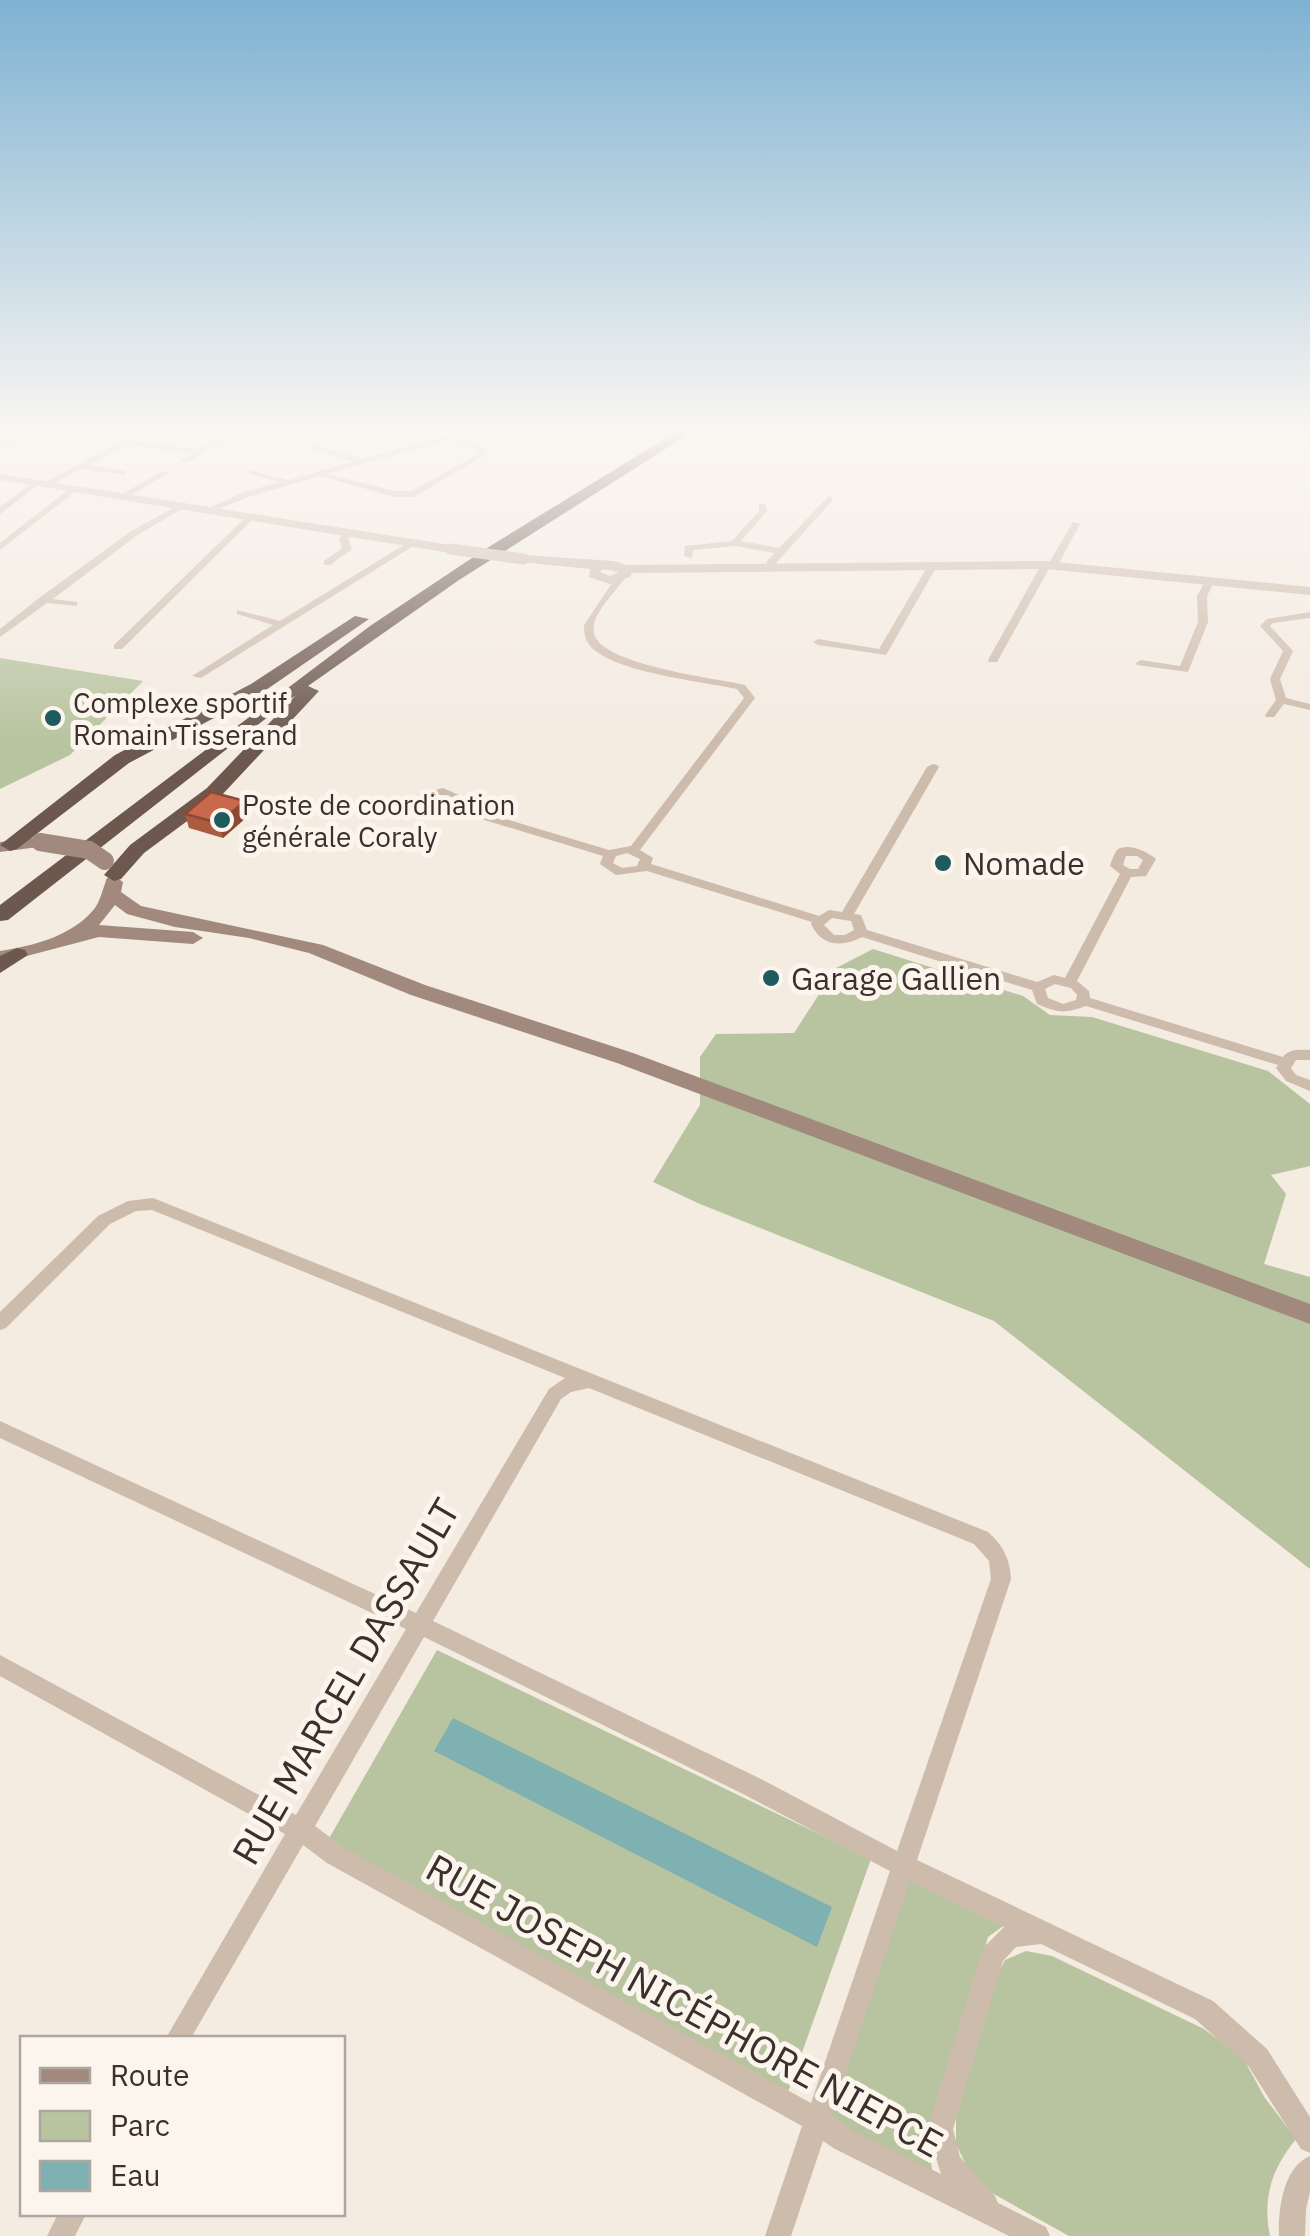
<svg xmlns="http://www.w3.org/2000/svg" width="1310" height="2236" font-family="'IBM Plex Sans',sans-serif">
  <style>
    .green { fill: #b8c4a0 }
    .water { fill: #7fb0b2 }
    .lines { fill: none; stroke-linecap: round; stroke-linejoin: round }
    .minor { fill: #cdbbac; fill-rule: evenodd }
    .tertiary { fill: #cdbbac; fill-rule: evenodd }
    .secondary { fill: #a18a7d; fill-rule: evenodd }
    .trunk { fill: #6c584f; fill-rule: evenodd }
    .tertiary-bridge { stroke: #cdbbac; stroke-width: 11 }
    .secondary-bridge { stroke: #a18a7d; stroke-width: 18 }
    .wall { fill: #ac5a40 }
    .shaded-wall { fill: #8c4a34 }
    .building { fill: #c8694b; stroke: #8c4a34; stroke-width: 2.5 }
    .poi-dot { fill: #1f5a5e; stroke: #fbf5ee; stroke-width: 4 }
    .labels { text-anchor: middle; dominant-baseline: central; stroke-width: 10; stroke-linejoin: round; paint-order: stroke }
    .far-poi-label { font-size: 28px; fill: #3b302b; stroke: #fbf5ee; text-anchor: start }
    .poi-label { font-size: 32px; fill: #3b302b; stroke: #fbf5ee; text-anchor: start }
    .near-street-label { font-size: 38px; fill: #3b302b; stroke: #fbf5ee }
  </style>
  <rect width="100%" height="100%" fill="#f4ebe1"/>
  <!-- green -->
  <path class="green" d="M0,658L143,681L70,755L0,789Z
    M873,949L1023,996L1050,1015L1092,1017L1268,1071L1310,1104V1166L1271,1175L1286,1194L1264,1264L1310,1277V1569L994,1321L700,1204L653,1182L700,1105V1057L716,1034L794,1033L836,968Z
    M437,1650L871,1859L788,2092L327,1842Z
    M909,1877L1006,1924L988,1937L928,2140L933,2176L828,2119Z
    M1026,1951L1052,1956L1204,2029L1243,2058L1265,2098L1296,2139C1272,2169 1262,2197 1270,2236H1069L992,2193L969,2171L956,2144V2111L996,1978L1005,1960Z"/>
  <!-- water -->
  <path class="water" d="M453,1718L832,1907L817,1947L434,1751Z"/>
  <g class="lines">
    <!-- minor -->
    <path class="minor" d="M234,429H244L187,463L180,461L192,453L128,445L89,465L126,471V475L81,469L49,486L42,484L124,440L199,449Z
      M337,429H347L318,446L362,459L469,429H483L455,438L481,444L489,453L414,497H395L320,476L248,497L214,511L207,509L242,493L280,482L249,474V470L288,480L353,462L307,447ZM449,440L475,448L480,453L412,491H395L327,474Z
      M162,471L169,473L126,498L119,496Z
      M35,480L42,482L0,514V507Z
      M73,486L80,488L0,550V543Z
      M829,496L833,499L832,501L777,562L774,571L766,569L767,561L775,553L735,546L693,550L692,558L684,556L685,546L732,541L759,511V504H765L767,511L741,541L779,548Z
      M182,503L189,505L136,536L53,599L77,602V606L47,603L0,637V629L39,598L130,532Z
      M249,514L256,516L122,649H114V645Z
      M1073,522L1080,524L1058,565L1050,567L997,662H989L988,660L1041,565L1049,563Z
      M347,531L354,533L348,539L352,549L330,565H324V561L342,548L339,538Z
      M412,540L416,543L415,545L201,678L192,676L273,625L237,614V610L280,621Z
      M929,564L937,566L886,655L818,645L813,642L818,639L879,649Z
      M616,577L624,579C615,593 590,615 594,633C600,665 716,678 745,685L755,698L640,850L653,858L651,864L819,916L829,910L842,912L927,767L933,764L937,765L939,767L854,914L861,915L867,930L1037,982L1054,975L1065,978L1120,874L1110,866C1110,864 1115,852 1117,850C1128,842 1148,852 1156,859L1146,876L1131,877L1077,981L1089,991L1090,998L1283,1057C1290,1048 1300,1050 1310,1050V1060H1296L1291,1068L1296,1075L1310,1080V1091L1286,1081L1276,1068L1278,1065L1086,1006C1063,1014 1059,1013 1037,1004L1032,990L862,937C842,948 821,946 811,924L812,922L647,871L616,875L600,864L603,856L455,811L433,817L414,808L412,806L417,795L443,788L461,796L463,798L459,805L609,850L631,846L744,698L737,689C700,681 617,673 591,647C585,640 584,633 584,625ZM442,795L451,799L447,806L434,809L424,805L426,799ZM627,853L640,859L637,866L622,868L613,863L616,856ZM1126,856H1137L1143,860L1138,869H1130L1123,865ZM832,918L851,921L854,930L845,935H834L824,925ZM1055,984L1071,988L1077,995L1076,1000L1063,1004L1048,998L1045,989Z
      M1207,578L1215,580L1207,596L1208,622L1188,672L1137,665L1136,663L1141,660L1180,666L1198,622L1197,596Z
      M1310,612V618L1273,623L1270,626L1293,651L1280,679L1286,698L1310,704V710L1284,704L1274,717H1266L1265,715L1276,700L1270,679L1283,651L1260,626L1267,619Z
      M153,1198L988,1532C1003,1545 1010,1559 1011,1579L917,1860L1213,2001L1267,2049L1310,2117V2153L1301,2149L1249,2067L1195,2019L1041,1944L1016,1947L1003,1961L953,2129L960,2157L995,2196L998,2203L1046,2227L1050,2236H1009L835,2149L823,2141L791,2236H765L802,2126L327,1863L303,1845L191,2038H166L285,1834L0,1676V1655L296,1815L406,1629L0,1438V1421L416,1613L549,1389L565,1378L152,1210L136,1211L110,1224L6,1328L0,1330V1312L98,1216L128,1201ZM589,1388L974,1544L989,1561L991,1579L897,1851L761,1779L433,1621L561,1399L571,1392ZM424,1637L745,1795L890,1871L811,2103L343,1847L315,1826ZM910,1881L1004,1927L985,1946L981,1954L927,2129L941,2174L853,2131L832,2115Z
      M1310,2156V2192L1306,2209L1305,2236H1279C1278,2210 1283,2167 1310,2156Z
      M58,2214H86L75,2236H47Z"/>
    <!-- tertiary -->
    <path class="tertiary" d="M26,429H39L0,450V443Z
      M0,474L450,545L456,549L450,553L0,480Z
      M524,555L614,561L626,565L1046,561L1310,587V595L1046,569L632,573L630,577L610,584L589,577L590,569L520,562L518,559ZM603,569L619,572L610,576L600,572Z"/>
    <!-- secondary -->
    <path class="secondary" d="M40,837L49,842L46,846L0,852V842Z
      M114,876L123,882L121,892L141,906L323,945L425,985L633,1053L1310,1304V1324L617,1063L411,995L309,953L249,938L175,927L127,914L115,905L99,925L193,932L203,938L193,944L99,937L0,963V951C33,946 73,936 95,908C101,899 103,888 107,878Z"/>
    <!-- trunk -->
    <path class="trunk" d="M681,429H697L459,580L308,686L319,691L221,796L144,853L121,879L114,881L104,875L130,845L207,788L296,695L8,920L0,921V905L370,626L487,548Z
      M355,616L369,619L263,692L129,763L17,849L10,851L0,845L115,755L251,684Z
      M17,948L25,950L28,955L0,973V956Z"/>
    <!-- tertiary-bridge -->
    <path class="tertiary-bridge" d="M450,549L524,559"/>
    <!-- secondary-bridge -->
    <path class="secondary-bridge" d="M40,842L89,850L105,861"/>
  </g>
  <!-- wall -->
  <path class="wall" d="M245,801L248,816L223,838L189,828L185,814Z"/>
  <!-- shaded-wall -->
  <path class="shaded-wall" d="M245,801L248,816L223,838L219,823Z"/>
  <!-- building -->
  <path class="building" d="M211,792L245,801L219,823L185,814Z"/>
  <!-- sky -->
  <linearGradient id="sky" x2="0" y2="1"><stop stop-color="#7eb2d2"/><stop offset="0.58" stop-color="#faf6f2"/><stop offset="1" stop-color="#faf6f2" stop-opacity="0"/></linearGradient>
  <rect width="1310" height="742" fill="url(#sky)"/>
  <!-- markers -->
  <g class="poi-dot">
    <circle cx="53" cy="718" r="10"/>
    <circle cx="222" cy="820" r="10"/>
    <circle cx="943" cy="863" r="10"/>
    <circle cx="771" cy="978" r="10"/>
  </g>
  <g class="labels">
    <!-- far-poi labels -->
    <g class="far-poi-label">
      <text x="73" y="702">Complexe sportif<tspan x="73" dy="32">Romain Tisserand</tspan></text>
      <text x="242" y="804">Poste de coordination<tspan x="242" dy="32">générale Coraly</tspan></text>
    </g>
    <!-- poi labels -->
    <g class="poi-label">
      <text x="963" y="863">Nomade</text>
      <text x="791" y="978">Garage Gallien</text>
    </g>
    <!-- near-street labels -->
    <g class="near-street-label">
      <text transform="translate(345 1681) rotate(-60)">RUE MARCEL DASSAULT</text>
      <text transform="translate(685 2005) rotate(29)">RUE JOSEPH NICÉPHORE NIEPCE</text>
    </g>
  </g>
  <!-- legend -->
  <rect x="20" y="2036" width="325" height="180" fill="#fbf5ee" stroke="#aea6a0" stroke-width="2.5"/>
  <rect x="40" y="2068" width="50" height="15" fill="#a18a7d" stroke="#aea6a0" stroke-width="2.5"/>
  <text x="110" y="2086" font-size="30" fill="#3b302b">Route</text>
  <rect x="40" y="2111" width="50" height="30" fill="#b8c4a0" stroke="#aea6a0" stroke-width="2.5"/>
  <text x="110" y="2136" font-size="30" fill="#3b302b">Parc</text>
  <rect x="40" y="2161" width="50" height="30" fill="#7fb0b2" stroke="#aea6a0" stroke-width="2.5"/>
  <text x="110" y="2186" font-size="30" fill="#3b302b">Eau</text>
</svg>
